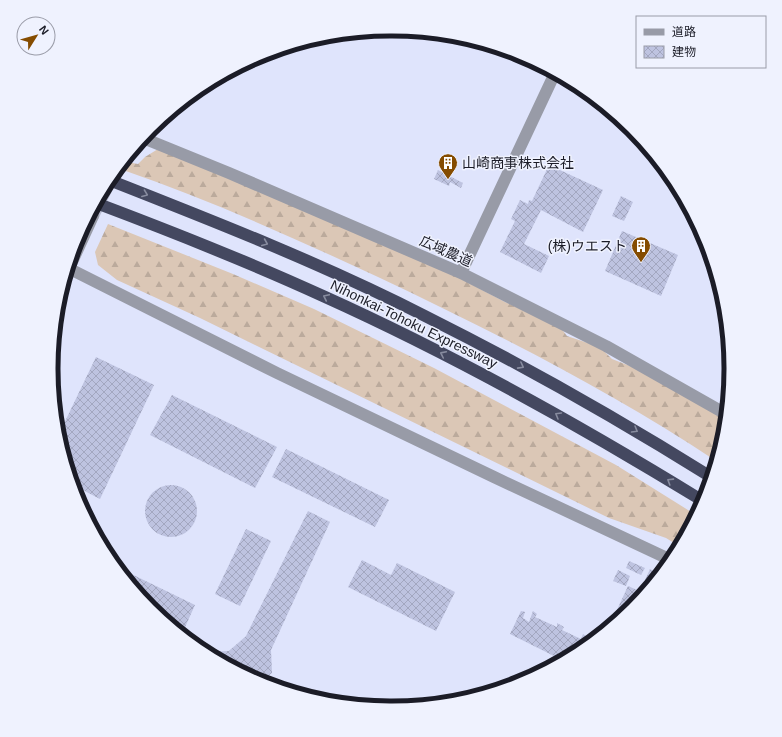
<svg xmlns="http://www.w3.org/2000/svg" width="782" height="737" font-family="Helvetica,'Noto Sans JP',sans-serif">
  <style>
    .forest { fill: url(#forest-firs) }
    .building { fill: url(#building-cross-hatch) }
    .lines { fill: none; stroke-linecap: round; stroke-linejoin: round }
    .minor-tunnel { stroke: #b8bcd1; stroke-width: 12; stroke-dasharray: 12 6; stroke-linecap: butt }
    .minor { stroke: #989ba7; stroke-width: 12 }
    .highway { stroke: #444860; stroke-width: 12 }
    .oneway { stroke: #888c9f }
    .labels { text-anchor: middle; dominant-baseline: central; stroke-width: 3; stroke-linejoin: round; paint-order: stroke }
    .poi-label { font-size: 14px; fill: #1b1c27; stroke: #eff2fe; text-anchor: start }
    .street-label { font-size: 14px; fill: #1b1c27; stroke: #eff2fe }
    .rim { fill: none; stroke: #1b1c27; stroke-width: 5 }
  </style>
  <defs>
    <pattern id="forest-firs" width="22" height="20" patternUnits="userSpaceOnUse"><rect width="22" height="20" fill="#dbc7b6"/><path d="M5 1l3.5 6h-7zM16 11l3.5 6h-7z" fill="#bbaa9c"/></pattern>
    <pattern id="building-cross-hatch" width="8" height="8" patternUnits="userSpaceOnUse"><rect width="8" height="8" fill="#bec3e0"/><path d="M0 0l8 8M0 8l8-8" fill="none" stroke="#a3a7c0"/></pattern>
  </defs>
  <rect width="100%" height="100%" fill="#dfe4fc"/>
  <!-- forest -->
  <path class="forest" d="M158,149L429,262L505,302L558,324L567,336L600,347L612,359L643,371L726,417L724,435L716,461C609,390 494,332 378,277C294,238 210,200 123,170L127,162L138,164L145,157Z
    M108,224L233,274L314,309L434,368L616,465L696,515L679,546L666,538L609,518L200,318L117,280L98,265L95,252Z"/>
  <!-- building -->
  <path class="building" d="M549,165L603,190L583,232L541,210L524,244L549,256L541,273L500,252L515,221L511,219L520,200L528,204L529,200L532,201Z
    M438,170L463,183L461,188L450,182L449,186L434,179Z
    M621,196L633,202L624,221L612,216Z
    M622,231L678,255L661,296L605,271Z
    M96,357L154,385L100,499L73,485L58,436Z
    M172,395L277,447L255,488L150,435Z
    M286,449L389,500L375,527L272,477Z
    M145 511a26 26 0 1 1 52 0a26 26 0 1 1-52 0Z
    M308,511L330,522L271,650L272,673L260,682L205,652L229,651L246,636Z
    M246,529L271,541L240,606L215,594Z
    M362,560L391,575L397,563L455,592L436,631L348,587Z
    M629,561L645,568L641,575L626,568Z
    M117,567L195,605L182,634L151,608Z
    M650,569L660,574L652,583L645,580Z
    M618,570L630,576L626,586L613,581Z
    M628,586L644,593L631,609L609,627Z
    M521,611L525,612L523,618L529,622L533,611L537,614L535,617L557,627V623L564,627L562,630L581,639L583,634L589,638L588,640L591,642L579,651L562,660L510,634Z
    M487,685L496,688L497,686L503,688L483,694Z"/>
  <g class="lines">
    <!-- minor-tunnel -->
    <path class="minor-tunnel" d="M93,216L114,174"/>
    <!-- minor -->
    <path class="minor" d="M143,138L229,173L461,273L606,346L726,414
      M68,268L277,373L494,477L671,560
      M461,273L555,73
      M66,275L93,216"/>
    <!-- highway -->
    <path class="highway" d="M109,180C216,222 323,264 425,316C523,365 618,419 711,477
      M96,203C173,232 249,262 323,296C454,355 581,426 703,501"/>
  </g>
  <!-- one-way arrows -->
  <defs><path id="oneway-chevron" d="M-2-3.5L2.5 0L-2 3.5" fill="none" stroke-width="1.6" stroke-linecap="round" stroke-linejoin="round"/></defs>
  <g class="oneway">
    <use href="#oneway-chevron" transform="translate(145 194) rotate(21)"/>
    <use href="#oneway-chevron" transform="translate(265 243) rotate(23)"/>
    <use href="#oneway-chevron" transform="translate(326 297) rotate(-155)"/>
    <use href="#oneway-chevron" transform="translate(443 354) rotate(-154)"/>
    <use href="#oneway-chevron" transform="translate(521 366) rotate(28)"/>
    <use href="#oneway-chevron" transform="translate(558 415) rotate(-150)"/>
    <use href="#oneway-chevron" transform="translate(635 430) rotate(30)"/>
    <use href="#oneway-chevron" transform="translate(670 481) rotate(-148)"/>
  </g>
  <!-- icons -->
  <defs>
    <g id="building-pin" transform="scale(1)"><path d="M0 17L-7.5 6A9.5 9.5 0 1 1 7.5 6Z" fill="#854c00" stroke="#eff2fe"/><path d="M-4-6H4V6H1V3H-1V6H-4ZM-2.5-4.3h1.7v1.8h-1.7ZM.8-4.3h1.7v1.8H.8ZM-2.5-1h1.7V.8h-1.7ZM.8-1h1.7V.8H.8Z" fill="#fff"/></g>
  </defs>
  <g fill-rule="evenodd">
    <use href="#building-pin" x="448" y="163"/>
    <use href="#building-pin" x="641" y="246"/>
  </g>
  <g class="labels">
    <!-- poi labels -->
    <g class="poi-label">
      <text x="462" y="163">山崎商事株式会社</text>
      <text x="627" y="246" text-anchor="end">(株)ウエスト</text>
    </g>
    <!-- street labels -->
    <g class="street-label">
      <text transform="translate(446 251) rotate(24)">広域農道</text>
      <text transform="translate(414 324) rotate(26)">Nihonkai-Tohoku Expressway</text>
    </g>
  </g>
  <!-- crop -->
  <path d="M0 0H782V737H0ZM390 36H392A332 332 0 0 1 724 368V369A332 332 0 0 1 392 701H390A332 332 0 0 1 58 369V368A332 332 0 0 1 390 36Z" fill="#eff2fe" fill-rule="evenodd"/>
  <path class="rim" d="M390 36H392A332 332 0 0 1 724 368V369A332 332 0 0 1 392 701H390A332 332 0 0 1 58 369V368A332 332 0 0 1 390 36Z"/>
  <!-- legend -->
  <rect x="636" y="16" width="130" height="52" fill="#eff2fe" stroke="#9a9ca8"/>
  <rect x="644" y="29" width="20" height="6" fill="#989ba7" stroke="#9a9ca8"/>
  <text x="672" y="36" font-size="12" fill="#1b1c27">道路</text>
  <rect x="644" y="46" width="20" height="12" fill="url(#building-cross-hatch)" stroke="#9a9ca8"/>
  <text x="672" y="56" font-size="12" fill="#1b1c27">建物</text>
  <!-- north arrow -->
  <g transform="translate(36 36) rotate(53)"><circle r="19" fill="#eff2fe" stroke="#9a9ca8"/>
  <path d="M0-3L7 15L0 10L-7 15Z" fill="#854c00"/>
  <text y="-6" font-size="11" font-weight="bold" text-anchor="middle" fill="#1b1c27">N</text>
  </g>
</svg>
